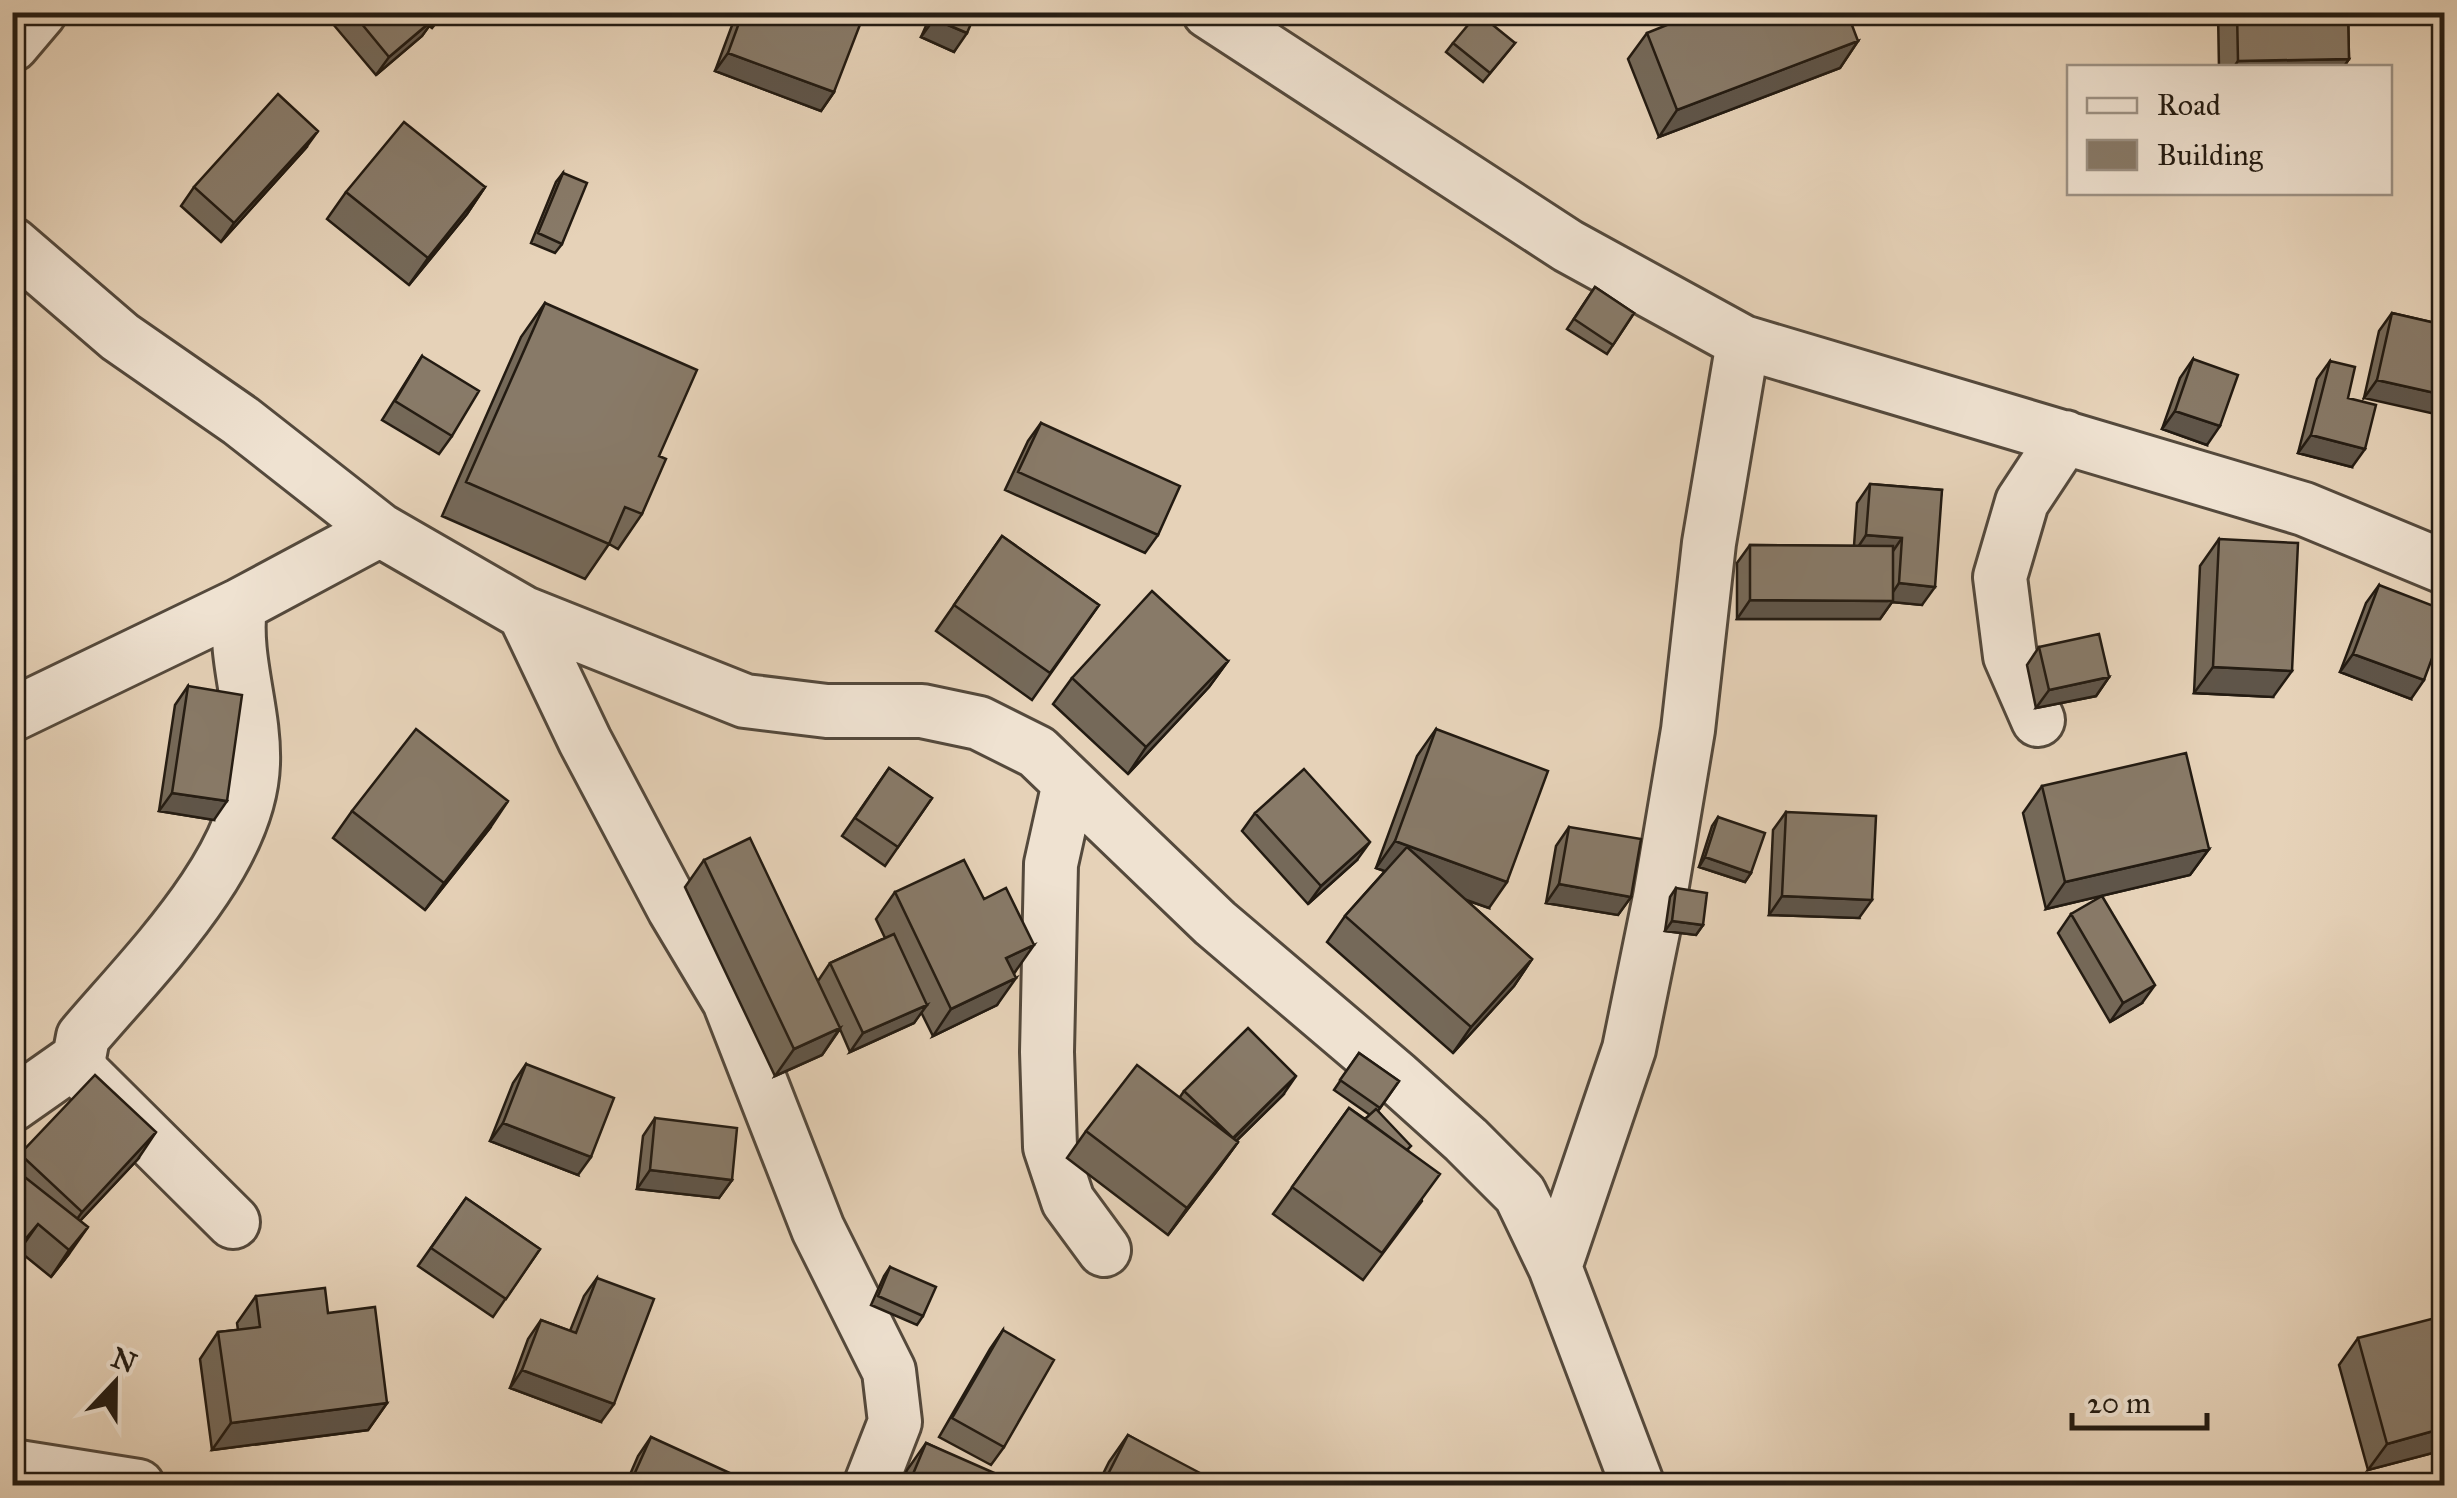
<svg xmlns="http://www.w3.org/2000/svg" width="2457" height="1498" font-family="'IM FELL Great Primer',serif">
  <style>
    .lines { fill: none; stroke-linecap: round; stroke-linejoin: round }
    .minor-casing { stroke: #54493c; stroke-width: 58 }
    .minor { stroke: #efe2d1; stroke-width: 52 }
    .wall { fill: #756959; stroke: #231b12; stroke-width: 2.5 }
    .shaded-wall { fill: #5f5549; stroke: #231b12; stroke-width: 2.5 }
    .building { fill: #887a68; stroke: #231b12; stroke-width: 2.5 }
  </style>
  <rect width="100%" height="100%" fill="#e6d2b8"/>
  <filter id="stains"><feTurbulence type="fractalNoise" baseFrequency=".002" numOctaves="4"/><feColorMatrix values="0 0 0 0 .2 0 0 0 0 .09 0 0 0 0 .02 0 0 0 .5 -.17"/></filter>
  <radialGradient id="worn" r=".72"><stop offset=".6" stop-color="#630" stop-opacity="0"/><stop offset="1" stop-color="#630" stop-opacity=".3"/></radialGradient>
  <g class="lines">
    <!-- minor casing -->
    <g class="minor-casing">
      <path id="minor" d="M1209,12L1568,246L1743,342L2304,509L2444,567
        M12,45L40,12
        M12,244L120,337L241,421L380,530L524,613L745,701L827,711H922L979,723L1037,752L1215,923L1396,1077L1466,1140L1520,1194L1555,1267L1638,1486
        M524,613L585,741L674,909L729,1001L818,1229L889,1371L895,1422L870,1486
        M12,715L240,605L380,530
        M2038,720L2010,656L2000,577L2022,502L2065,437
        M1069,783L1051,864L1047,1052L1050,1147L1068,1201L1104,1250
        M12,1105L79,1058
        M233,1222L82,1072L79,1058L83,1037C144,965 250,862 253,764C255,710 233,659 240,605
        M1555,1267L1629,1049L1660,897L1688,730L1709,543L1743,342
        M12,1466L138,1486"/>
    </g>
    <!-- minor -->
    <use href="#minor" class="minor"/>
  </g>
  <!-- wall -->
  <path class="wall" d="M330,12H445L432,28L429,26L422,36L376,75L327,17Z
    M737,12H835L834,92L821,111L715,71Z
    M932,12H976L954,52L921,37Z
    M2218,12H2348L2349,59L2343,68H2219Z
    M1647,33L1858,41L1840,68L1659,137L1628,59Z
    M1453,43H1515L1483,82L1446,52Z
    M305,149L221,242L181,206L194,187Z
    M563,173L562,244L555,253L531,243L556,182Z
    M485,187L467,214L409,285L327,219L346,192Z
    M1595,287L1634,313L1607,354L1567,329Z
    M545,303L659,456L642,514L618,549L609,544L585,579L442,516L521,337Z
    M2392,313L2444,325L2364,398L2379,331Z
    M422,356L452,436L439,454L382,420Z
    M2193,359L2207,445L2162,429L2180,378Z
    M2330,361L2352,467L2298,453L2317,379Z
    M1041,423L1158,535L1145,553L1005,490L1028,441Z
    M2444,468V501L2434,497Z
    M1870,484L1942,490L1922,605L1892,602L1880,619H1737V563L1750,545L1854,546L1857,503Z
    M1002,536L1099,605L1032,700L936,631Z
    M2219,539L2273,697L2194,693L2200,566Z
    M2379,585L2411,699L2340,672L2366,603Z
    M2039,647L2109,677L2096,696L2036,708L2027,665Z
    M1228,661L1209,687L1128,774L1053,704L1072,678Z
    M188,686L214,820L159,811L175,705Z
    M1436,729L1489,908L1466,900L1532,959L1514,986L1453,1053L1327,942L1345,916L1385,871L1376,868L1417,756Z
    M889,768L932,798L885,866L842,836Z
    M2042,786L2209,849L2190,875L2046,909L2023,813Z
    M352,811L490,828L425,910L333,838Z
    M1786,812L1859,918L1769,915L1773,830Z
    M1255,813L1357,860L1308,904L1242,831Z
    M1718,817L1751,873L1745,882L1699,867L1712,826Z
    M1569,827L1631,897L1618,915L1546,903L1556,846Z
    M704,860L818,981L830,963L885,938L876,919L895,892L1015,972L997,1005L933,1036L921,1012L914,1023L850,1052L840,1029L822,1055L775,1076L685,887Z
    M1676,888L1703,925L1696,935L1665,931L1670,897Z
    M2071,914L2142,1003L2110,1022L2058,933Z
    M1359,1053L1399,1081L1378,1111L1408,1150L1422,1201L1363,1280L1273,1214L1349,1108L1365,1119L1370,1115L1334,1090Z
    M526,1064L578,1175L490,1141L513,1083Z
    M1184,1091L1283,1095L1237,1140L1238,1142L1219,1168L1168,1235L1067,1158L1086,1131L1180,1097Z
    M655,1118L732,1180L719,1198L637,1189L643,1136Z
    M20,1154L138,1159L80,1221L69,1254L51,1277L19,1251L12,1258V1165Z
    M466,1198L540,1249L493,1317L418,1266Z
    M890,1267L923,1316L917,1325L871,1305L884,1276Z
    M597,1278L601,1422L510,1388L528,1339L541,1320L570,1331L584,1296Z
    M256,1296L328,1313L387,1403L368,1430L212,1450L200,1359L218,1332L238,1330L237,1323Z
    M1003,1330L1004,1447L991,1465L939,1437L990,1349Z
    M2358,1338L2444,1450L2368,1470L2339,1365Z
    M1128,1435L1218,1486H1097L1109,1462Z
    M651,1437L743,1486H625L638,1456Z
    M926,1443L1016,1486H900L907,1470Z"/>
  <!-- shaded-wall -->
  <path class="shaded-wall" d="M435,18L422,36L376,75L389,57Z
    M934,19L967,33L954,52L921,37Z
    M1858,41L1840,68L1659,137L1677,110Z
    M728,53L834,92L821,111L715,71Z
    M2349,59L2343,68H2233L2238,61Z
    M318,131L305,149L221,242L234,223Z
    M485,187L467,214L409,285L428,258Z
    M2377,380L2444,395V416L2364,398Z
    M2175,411L2220,426L2207,445L2162,429Z
    M2311,435L2365,449L2352,467L2298,453Z
    M2444,482V501L2434,497Z
    M1866,535L1902,538L1889,557L1854,553Z
    M1899,583L1935,587L1922,605L1892,602L1880,619H1737L1750,600L1887,601Z
    M2353,654L2424,680L2411,699L2340,672Z
    M1228,661L1209,687L1128,774L1146,747Z
    M2213,667L2292,671L2273,697L2194,693Z
    M2109,677L2096,696L2036,708L2049,690Z
    M172,793L227,801L214,820L159,811Z
    M508,801L490,828L425,910L444,883Z
    M1395,841L1507,882L1489,908L1376,868Z
    M1370,842L1357,860L1308,904L1321,886Z
    M2209,849L2190,875L2046,909L2065,882Z
    M1705,857L1751,873L1745,882L1699,867Z
    M1559,884L1631,897L1618,915L1546,903Z
    M1782,896L1872,900L1859,918L1769,915Z
    M1672,921L1703,925L1696,935L1665,931Z
    M1034,945L1015,972L988,985L1006,958Z
    M1532,959L1514,986L1453,1053L1471,1027Z
    M1016,978L997,1005L933,1036L951,1009Z
    M2155,985L2142,1003L2110,1022L2123,1003Z
    M927,1005L914,1023L850,1052L863,1033Z
    M840,1028L822,1055L775,1076L794,1049Z
    M1296,1076L1283,1095L1220,1157L1233,1139Z
    M503,1123L591,1157L578,1175L490,1141Z
    M156,1132L138,1159L63,1239L82,1212Z
    M1238,1142L1219,1168L1168,1235L1187,1208Z
    M650,1170L732,1180L719,1198L637,1189Z
    M38,1224L19,1251L12,1258V1255Z
    M88,1227L69,1254L51,1277L69,1250Z
    M522,1370L614,1404L601,1422L510,1388Z
    M387,1403L368,1430L212,1450L231,1423Z
    M2444,1428V1450L2368,1470L2387,1444Z"/>
  <!-- building -->
  <path class="building" d="M352,12H431L435,18L389,57Z
    M431,12H444L438,19Z
    M743,12H835L861,22L834,92L728,53Z
    M937,12H976L967,33L934,19Z
    M1699,12H1847L1858,41L1677,110L1647,33Z
    M2237,12H2348L2349,59L2238,61Z
    M1478,13L1515,43L1490,73L1453,43Z
    M278,94L318,131L234,223L194,187Z
    M404,122L485,187L428,258L346,192Z
    M563,173L587,183L562,244L538,233Z
    M1595,287L1634,313L1613,345L1574,319Z
    M545,303L697,370L659,456L666,459L642,514L625,507L609,544L466,482Z
    M2392,313L2444,325V395L2377,380Z
    M422,356L479,391L452,436L395,401Z
    M2193,359L2238,375L2220,426L2175,411Z
    M2330,361L2355,367L2348,398L2376,405L2365,449L2311,435Z
    M1041,423L1180,486L1158,535L1018,472Z
    M1870,484L1942,490L1935,587L1899,583L1902,538L1866,535Z
    M1002,536L1099,605L1050,673L954,605Z
    M2219,539L2298,543L2292,671L2213,667Z
    M1750,545L1893,546V601L1750,600Z
    M2379,585L2444,610V626L2424,680L2353,654Z
    M1152,591L1228,661L1146,747L1072,678Z
    M2099,634L2109,677L2049,690L2039,647Z
    M188,686L242,695L227,801L172,793Z
    M416,729L508,801L444,883L352,811Z
    M1436,729L1548,771L1507,882L1395,841Z
    M2186,753L2209,849L2065,882L2042,786Z
    M889,768L932,798L898,847L855,818Z
    M1304,769L1370,842L1321,886L1255,813Z
    M1786,812L1876,816L1872,900L1782,896Z
    M1718,817L1765,833L1751,873L1705,857Z
    M1569,827L1641,839L1631,897L1559,884Z
    M750,838L840,1028L794,1049L704,860Z
    M1407,847L1532,959L1471,1027L1345,916Z
    M964,860L984,899L1006,888L1034,945L1006,958L1016,978L951,1009L895,892Z
    M1676,888L1707,893L1703,925L1672,921Z
    M2102,896L2155,985L2123,1003L2071,914Z
    M894,934L927,1005L863,1033L830,963Z
    M1248,1028L1296,1076L1233,1138L1184,1091Z
    M1359,1053L1399,1081L1380,1108L1340,1080Z
    M526,1064L614,1098L591,1157L503,1123Z
    M1137,1065L1238,1142L1187,1208L1086,1131Z
    M95,1075L156,1132L82,1212L20,1154Z
    M1349,1108L1440,1174L1382,1253L1292,1187Z
    M1376,1109L1411,1146L1407,1150L1365,1119Z
    M655,1118L737,1128L732,1180L650,1170Z
    M12,1167L88,1227L69,1250L38,1224L12,1255Z
    M466,1198L540,1249L506,1299L431,1248Z
    M890,1267L936,1287L923,1316L878,1296Z
    M597,1278L654,1299L614,1404L522,1370L541,1320L576,1333Z
    M325,1288L328,1313L375,1307L387,1403L231,1423L218,1332L260,1327L256,1296Z
    M2443,1316L2444,1321V1428L2387,1444L2358,1338Z
    M1003,1330L1054,1360L1004,1447L952,1418Z
    M1128,1435L1219,1483L1218,1486H1102Z
    M651,1437L745,1480L743,1486H629Z
    M926,1443L1017,1483L1016,1486H908Z
    M551,1474L597,1486H548Z"/>
  <!-- margin -->
  <rect width="2457" height="1498" fill="none" stroke="#e6d2b8" stroke-width="50"/>
  <rect x="15" y="15" width="2427" height="1468" fill="none" stroke="#231b12" stroke-width="5"/>
  <rect x="25" y="25" width="2407" height="1448" fill="none" stroke="#231b12" stroke-width="2.5"/>
  <!-- legend -->
  <rect x="2067" y="65" width="325" height="130" fill="#efe2d1" stroke="#9d9285" stroke-width="2.5"/>
  <rect x="2087" y="98" width="50" height="15" fill="#efe2d1" stroke="#9d9285" stroke-width="2.5"/>
  <text x="2157" y="115" font-size="30" fill="#231b12">Road</text>
  <rect x="2087" y="140" width="50" height="30" fill="#887a68" stroke="#9d9285" stroke-width="2.5"/>
  <text x="2157" y="165" font-size="30" fill="#231b12">Building</text>
  <!-- north arrow -->
  <g transform="translate(115 1383) rotate(22)" stroke="#efe2d1" stroke-width="8" paint-order="stroke">
  <path d="M0-8L18 38L0 25L-18 38Z" fill="#231b12"/>
  <text y="-15" font-size="28" font-weight="bold" text-anchor="middle" fill="#231b12">N</text>
  </g>
  <!-- scale -->
  <path d="M2072 1413v15h135v-15" fill="none" stroke="#231b12" stroke-width="5"/>
  <text x="2087" y="1413" font-size="30" fill="#231b12" stroke="#efe2d1" stroke-width="8" paint-order="stroke">20 m</text>
  <rect width="100%" height="100%" filter="url(#stains)"/>
  <rect width="100%" height="100%" fill="url(#worn)"/>
</svg>
